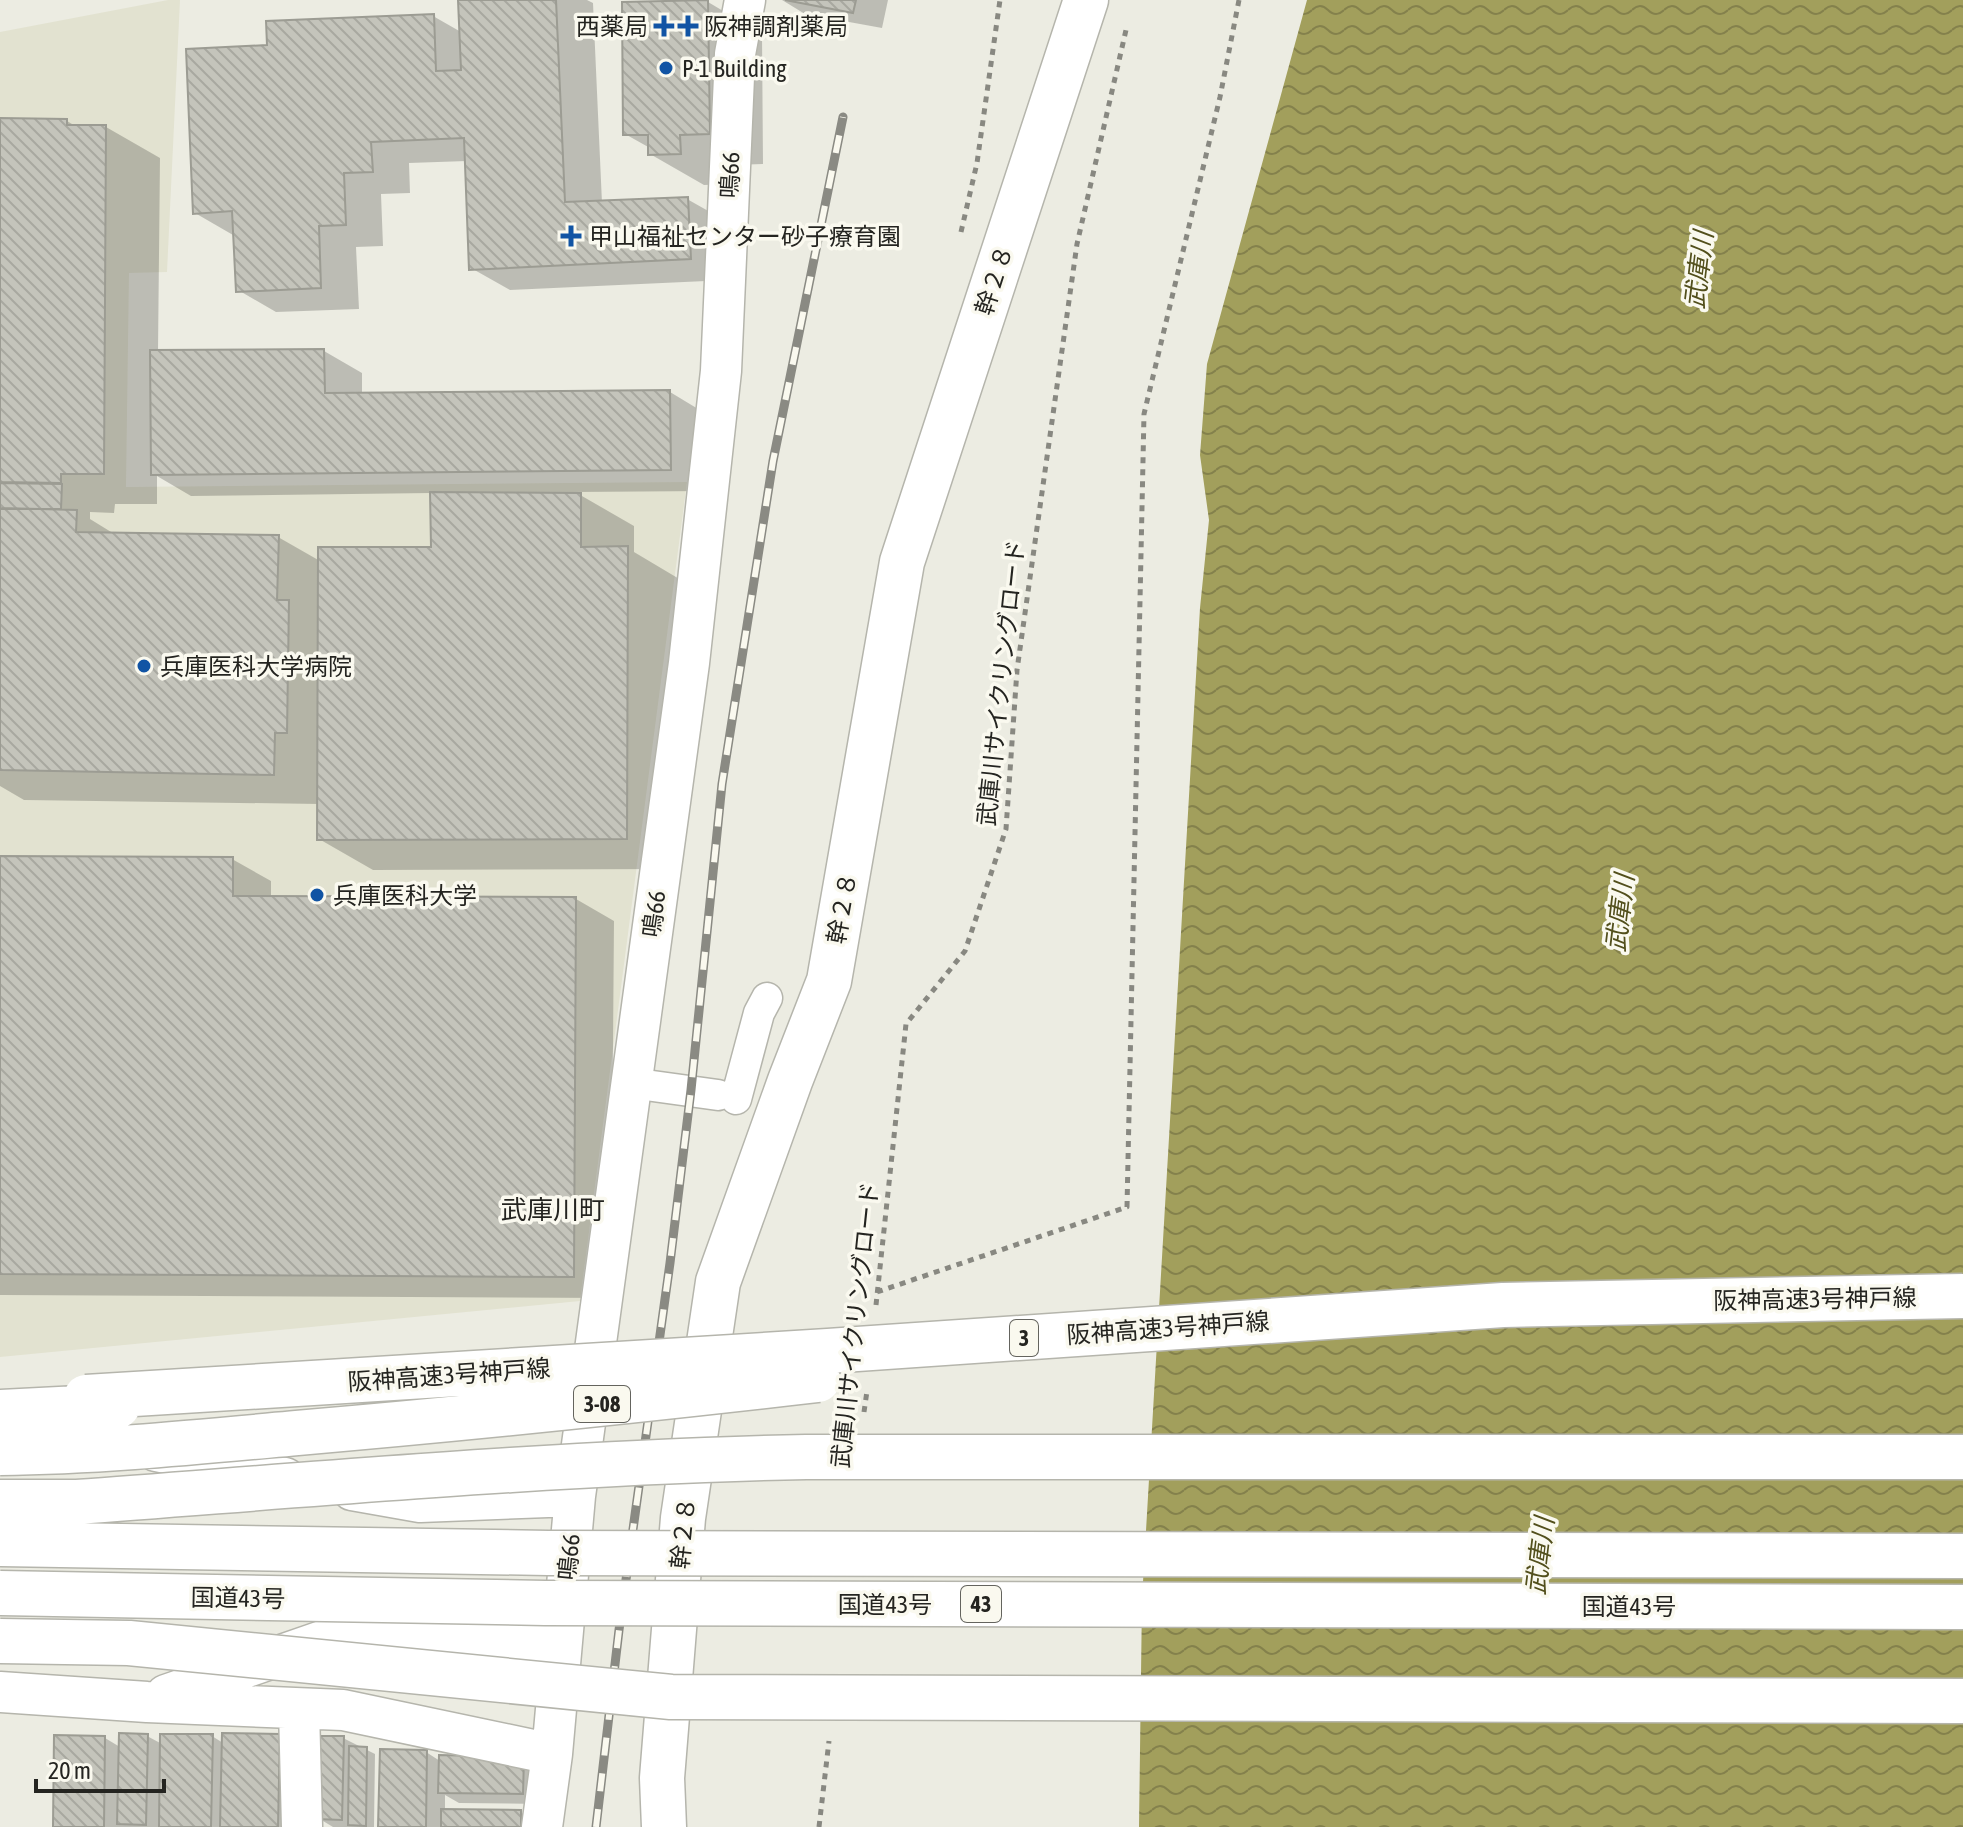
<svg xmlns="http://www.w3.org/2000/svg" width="1963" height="1827" font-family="'Asap Condensed','Noto Sans JP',sans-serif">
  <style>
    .built { fill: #e2e2d0 }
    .water { fill: url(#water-waves) }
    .shadow { fill: #0003; fill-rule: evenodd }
    .building { fill: url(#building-back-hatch); stroke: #9c9c93; stroke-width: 2 }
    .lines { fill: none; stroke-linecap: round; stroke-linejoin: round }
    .pedestrian-casing { stroke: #b5b5ac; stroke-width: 33 }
    .minor-casing { stroke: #b5b5ac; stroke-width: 43 }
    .tertiary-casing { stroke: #b5b5ac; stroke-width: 47 }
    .path { stroke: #888881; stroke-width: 5; stroke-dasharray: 6 6; stroke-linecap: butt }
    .pedestrian { stroke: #fff; stroke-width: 30 }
    .minor { stroke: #fff; stroke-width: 40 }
    .tertiary { stroke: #fff; stroke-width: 44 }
    .rail-casing { stroke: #8a8a83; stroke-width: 9 }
    .rail { stroke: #faf9ef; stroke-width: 6; stroke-dasharray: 18; stroke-linecap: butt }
    .trunk-bridge-casing { stroke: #b5b5ac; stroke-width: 47; stroke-linecap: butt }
    .motorway-bridge-casing { stroke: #b5b5ac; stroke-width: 47; stroke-linecap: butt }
    .trunk-bridge { stroke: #fff; stroke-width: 44 }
    .motorway-bridge { stroke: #fff; stroke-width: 44 }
    .poi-dot { fill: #1154a4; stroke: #faf9ef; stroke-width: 3 }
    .labels { text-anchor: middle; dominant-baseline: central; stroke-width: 7; stroke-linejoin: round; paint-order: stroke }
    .shield { fill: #faf9ef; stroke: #64645e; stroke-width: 2 }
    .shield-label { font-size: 22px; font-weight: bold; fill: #242420 }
    .poi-label { font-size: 24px; fill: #242420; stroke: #faf9ef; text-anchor: start }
    .street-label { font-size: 24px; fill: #242420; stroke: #faf9ef }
    .water-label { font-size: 26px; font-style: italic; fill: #524f1c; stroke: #faf9ef }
    .neighbourhood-label { font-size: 26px; fill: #242420; stroke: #faf9ef }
  </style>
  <defs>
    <pattern id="water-waves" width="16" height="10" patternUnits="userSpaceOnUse" patternTransform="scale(2)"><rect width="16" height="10" fill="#a29f5c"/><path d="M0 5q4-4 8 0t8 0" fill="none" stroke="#84814c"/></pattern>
    <pattern id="building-back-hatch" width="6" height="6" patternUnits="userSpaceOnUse" patternTransform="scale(2)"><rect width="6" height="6" fill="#c4c4bb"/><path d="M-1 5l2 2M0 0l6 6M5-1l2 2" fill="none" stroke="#a8a8a0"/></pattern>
  </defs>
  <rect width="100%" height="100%" fill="#ecece2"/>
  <!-- built -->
  <path class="built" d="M168,0H180L167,272L129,273L126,487L687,482L580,1301L0,1357V32Z"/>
  <!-- water -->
  <path class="water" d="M1307,0H1963V1827H1139L1142,1599L1200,608L1209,520L1200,455L1207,364Z"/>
  <!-- shadow -->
  <path class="shadow" d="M460,0H587L593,3L602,203L687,199L726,221L728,280L510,290L471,268L467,161L409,163L410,193L381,194L383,246L356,247L359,309L276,312L238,290L233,235L195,213L269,47L433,16L461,32Z
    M782,0H888L882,28L805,14Z
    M708,2L762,34L763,164L734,165V184L704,185L650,154V148L625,134Z
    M0,120L67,121L77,127H106L160,158L158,352L324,351L362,373V395L670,392L708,415L709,491L575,492L634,526V552L681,580V869L373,870L319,839V804L24,800L0,786ZM157,476L191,496L432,493L433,549L320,561L278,537L116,535L90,519V512L114,513L115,504H157Z
    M0,858L232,859L271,881V898L576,899L614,921L611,1298L0,1295Z
    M147,1736L162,1744L212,1736L223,1743L279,1736L297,1827H55L105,1738L120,1747Z
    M343,1738L375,1754L374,1827H333L318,1818Z
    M426,1752L440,1761L542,1770V1804L459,1803L445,1795V1811L520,1812L539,1823V1827H380Z"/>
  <!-- building -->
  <path class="building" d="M458,0H556L565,202L688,197L691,259L469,270L464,138L371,142L373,172L344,173L346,225L319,226L321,288L236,292L232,211L193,214L186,49L267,45L266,21L434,14L436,71L461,70Z
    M708,0L710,134L680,135L681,154L648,155V135H623L622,2Z
    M785,0H856L853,13Z
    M0,118L67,119V125H106L104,474H61V483L0,482Z
    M324,349L325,393L670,390L671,470L151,475L150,350Z
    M0,483L62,484L61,509H0Z
    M430,492L581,493V547L628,546L627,839L317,840L318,547H431Z
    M0,508L77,510L76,532L279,535L277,600H289L287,733H275L274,775L0,770Z
    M0,856L233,857V896L576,897L574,1277L0,1274Z
    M119,1733L148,1734L146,1825L117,1824Z
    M222,1733L280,1734L278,1827H220Z
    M160,1734H213L211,1827H159Z
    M54,1735L105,1736L104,1827H53Z
    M317,1736H344L342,1820L316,1819Z
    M349,1746L367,1747L366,1826L348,1825Z
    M380,1749L427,1750L426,1827H378Z
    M439,1755L524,1757L523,1794L438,1793Z
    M441,1809L521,1810V1827H441Z"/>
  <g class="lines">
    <!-- pedestrian casing -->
    <g class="pedestrian-casing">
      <path id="pedestrian" d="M631,1083L718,1095
        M736,1099L759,1013L767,998"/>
    </g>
    <!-- minor casing -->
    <g class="minor-casing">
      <path id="minor" d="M156,1451L285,1478
        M352,1490L420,1502L575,1496
        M0,1692L147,1702L343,1710L552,1754
        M166,1695L328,1639L561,1646
        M299,1709L302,1827
        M542,1827L552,1754L575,1496L689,663L721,371L735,54L745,0"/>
    </g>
    <!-- tertiary casing -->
    <g class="tertiary-casing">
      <path id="tertiary" d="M664,1827L662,1778L683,1518L718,1282L790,1081L829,981L902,562L1086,0"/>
    </g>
    <!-- path -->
    <path class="path" d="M961,232L977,163L1000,0
      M877,1292L1127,1207L1144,414L1220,97L1239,0
      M876,1305L906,1024L965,951L1006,829L1017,670L1077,244L1126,30
      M864,1412L867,1391
      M819,1827L829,1741"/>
    <!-- pedestrian -->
    <use href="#pedestrian" class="pedestrian"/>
    <!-- minor -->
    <use href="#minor" class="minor"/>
    <!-- tertiary -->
    <use href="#tertiary" class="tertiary"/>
    <!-- rail casing -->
    <g class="rail-casing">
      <path id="rail" d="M596,1827L619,1630L670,1263L691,1090L722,784L773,461L843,117"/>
    </g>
    <!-- rail -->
    <use href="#rail" class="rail"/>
    <!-- trunk-bridge casing -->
    <g class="trunk-bridge-casing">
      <path id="trunk-bridge" d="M0,1502H77C320,1484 562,1462 806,1457H1963
        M0,1544L548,1553L1963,1556
        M0,1593L545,1603L1963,1607
        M0,1641L129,1643L671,1697L1963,1701"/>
    </g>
    <!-- motorway-bridge casing -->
    <g class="motorway-bridge-casing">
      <path id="motorway-bridge" d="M86,1397L828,1351L1503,1305L1963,1296
        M0,1412L118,1406
        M0,1453C99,1452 198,1442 297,1433C471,1418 644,1400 818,1380"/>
    </g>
    <!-- trunk-bridge -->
    <use href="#trunk-bridge" class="trunk-bridge"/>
    <!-- motorway-bridge -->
    <use href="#motorway-bridge" class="motorway-bridge"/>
  </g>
  <!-- markers -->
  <g class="poi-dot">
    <path d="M660 14h8v8h8v8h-8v8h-8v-8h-8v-8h8z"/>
    <path d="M684 14h8v8h8v8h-8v8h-8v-8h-8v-8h8z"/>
    <circle cx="666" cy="68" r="8"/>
    <path d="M567 224h8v8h8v8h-8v8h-8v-8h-8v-8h8z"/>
    <circle cx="144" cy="666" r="8"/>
    <circle cx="317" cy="895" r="8"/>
  </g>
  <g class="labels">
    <!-- shield labels -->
    <g class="shield">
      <rect x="1010" y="1320" width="28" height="36" rx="6"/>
      <rect x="574" y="1386" width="56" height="36" rx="6"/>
      <rect x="961" y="1586" width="40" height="36" rx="6"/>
    </g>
    <g class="shield-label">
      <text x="1024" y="1338">3</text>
      <text x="602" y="1404">3-08</text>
      <text x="981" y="1604">43</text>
    </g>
    <!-- poi labels -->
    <g class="poi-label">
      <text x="648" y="26" text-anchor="end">西薬局</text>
      <text x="704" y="26">阪神調剤薬局</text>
      <text x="682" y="68">P-1 Building</text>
      <text x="589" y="236">甲山福祉センター砂子療育園</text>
      <text x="160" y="666">兵庫医科大学病院</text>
      <text x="333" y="895">兵庫医科大学</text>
    </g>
    <!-- street labels -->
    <g class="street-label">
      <text transform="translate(730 175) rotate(-87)">鳴66</text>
      <text transform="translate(994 280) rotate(-72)">幹２８</text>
      <text transform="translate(1001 683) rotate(-84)">武庫川サイクリングロード</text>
      <text transform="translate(842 908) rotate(-80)">幹２８</text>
      <text transform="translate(654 914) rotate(-82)">鳴66</text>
      <text transform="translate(1815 1299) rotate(-1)">阪神高速3号神戸線</text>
      <text transform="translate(855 1325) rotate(-84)">武庫川サイクリングロード</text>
      <text transform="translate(1168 1328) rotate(-4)">阪神高速3号神戸線</text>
      <text transform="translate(449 1375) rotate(-4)">阪神高速3号神戸線</text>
      <text transform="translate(683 1533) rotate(-84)">幹２８</text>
      <text transform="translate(569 1557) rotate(-84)">鳴66</text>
      <text transform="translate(238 1598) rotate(1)">国道43号</text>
      <text x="885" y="1604">国道43号</text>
      <text x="1629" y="1606">国道43号</text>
    </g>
    <!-- water labels -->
    <g class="water-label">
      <text transform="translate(1699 270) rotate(-83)">武庫川</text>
      <text transform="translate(1620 913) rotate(-83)">武庫川</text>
      <text transform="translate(1540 1556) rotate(-83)">武庫川</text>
    </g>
    <!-- neighbourhood labels -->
    <g class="neighbourhood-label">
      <text x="553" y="1210">武庫川町</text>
    </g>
  </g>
  <!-- scale -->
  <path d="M36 1779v12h128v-12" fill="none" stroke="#242420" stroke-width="4"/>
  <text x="48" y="1779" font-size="24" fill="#242420" stroke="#faf9ef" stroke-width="6" paint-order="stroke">20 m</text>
</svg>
